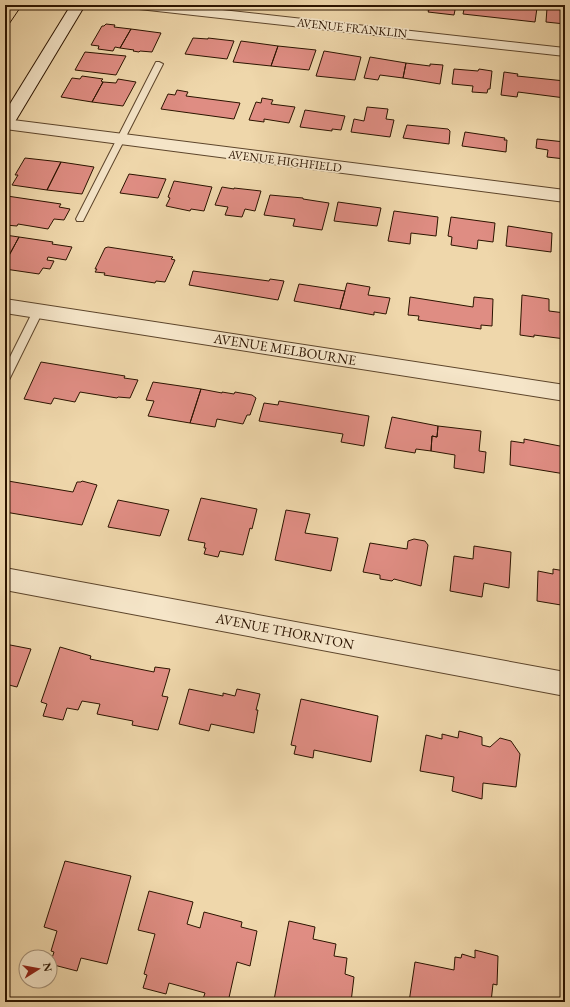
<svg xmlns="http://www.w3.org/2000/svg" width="570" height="1007" font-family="'EB Garamond',serif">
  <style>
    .building { fill: #df8d83; stroke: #2c1400 }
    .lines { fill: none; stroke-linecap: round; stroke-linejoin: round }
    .lane-casing { stroke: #5d452b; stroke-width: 2 }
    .street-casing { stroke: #5d452b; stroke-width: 2 }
    .secondary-casing { stroke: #2c1400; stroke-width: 2 }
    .lane { fill: #f5e5c8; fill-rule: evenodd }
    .street { fill: #f5e5c8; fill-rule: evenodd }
    .secondary { fill: #f5e5c8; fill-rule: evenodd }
    .tram { stroke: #2c1400; stroke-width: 1 }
    .labels { text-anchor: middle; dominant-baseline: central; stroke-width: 3.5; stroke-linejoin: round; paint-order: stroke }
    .far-street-label { font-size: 12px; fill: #2c1400; stroke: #f5e5c8 }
    .street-label { font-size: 14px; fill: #2c1400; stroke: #f5e5c8 }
  </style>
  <rect width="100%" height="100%" fill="#efd7ab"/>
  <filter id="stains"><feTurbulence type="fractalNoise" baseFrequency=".005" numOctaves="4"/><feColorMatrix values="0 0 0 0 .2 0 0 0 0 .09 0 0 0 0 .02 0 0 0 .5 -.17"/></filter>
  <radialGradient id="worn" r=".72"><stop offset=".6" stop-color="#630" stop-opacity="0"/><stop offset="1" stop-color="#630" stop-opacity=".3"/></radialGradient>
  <!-- building -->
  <path class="building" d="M418,5H456L454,15L428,12L429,10L417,8Z
    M465,5L523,6V5H535V8H537L535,22L463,14Z
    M555,5H565V24L546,22L547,8L554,9Z
    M106,24L115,25L114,27L131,29L120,48L115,47L113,51L98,49L99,46L91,45L102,26H104Z
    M131,29L161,33L152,52L140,51L139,52L133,51L134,50L120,48Z
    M193,38L208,39V38L234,41L227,59L185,54Z
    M241,41L278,46L271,66L233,62Z
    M278,46L316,50L309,70L271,66Z
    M324,51L361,57L355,80L316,76Z
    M85,52L126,56L116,75L75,70Z
    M370,57L406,63L403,78L380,75L378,80L364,78Z
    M406,63L430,66V64L443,65L440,84L403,78Z
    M454,69L478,71L479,69L492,71L490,89H488L487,93L472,92L473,86L452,84Z
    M504,72L518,74L517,76L565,81V98L518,92L517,97L501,95Z
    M82,76L103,79L101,81L103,82L92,102L61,97L72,78L80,79Z
    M118,79L136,82L123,106L92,102L103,82L116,83Z
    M177,90L188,92L186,96L240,103L234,119L161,109L168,94L175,95Z
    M262,98L273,100L271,104L295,107L289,123L264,119V122L249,120L256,102L261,103Z
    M367,107L388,109L386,119L394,120L390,137L351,132L354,119L364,121Z
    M305,110L345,116L341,130L332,129V131L300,127Z
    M407,125L448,129L450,131L449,144L403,138Z
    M465,132L505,138L504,140H507L506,152L462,146Z
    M537,139L565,142V159L547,157L548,150L536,148Z
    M25,158L61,162L47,190L12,185L18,175H15Z
    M61,162L94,167L82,194L47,190Z
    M129,174L166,179L158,198L120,193Z
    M174,181L212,187L204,211L191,209L190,211L166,206L170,198L168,197Z
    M222,187L234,189V188L261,191L255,211L245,209L242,217L225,215L228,207L215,205Z
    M270,195L303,198V199L329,203L322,230L293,226L295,219L264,215Z
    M7,196L61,204L59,207L70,209L64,220L54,219L48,229L18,224L17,226L5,225V199Z
    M338,202L381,208L377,226L334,221Z
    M394,211L438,217L436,236L411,233L410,244L388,241Z
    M451,217L495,223L493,242L478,240L477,249L451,245L452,237L448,236Z
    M508,226L552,233L551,252L506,246Z
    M5,235L19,237L5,263Z
    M19,237L53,242L52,244L72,247L66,260L48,257L47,260L54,261L50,269L43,268L39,274L5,269V263Z
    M108,247L173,257L171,259L175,260L165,282L156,281L155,283L104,275L105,273L95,272L97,269H95L105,248Z
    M193,271L269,281L270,279L284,281L278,300L189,285Z
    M347,283L370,287L368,295L390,298L386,314L374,312V315L340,309Z
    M299,284L345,291L340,309L294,301Z
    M522,295L549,299V311L565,313V339L534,335V337L520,335Z
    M410,297L473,307L474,297L493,299L492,326L481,325V329L418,320L419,316L408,315Z
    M41,362L125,376L124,378L138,380L130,398L118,397L117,398L80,392L75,402L54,398L51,404L24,399Z
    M153,382L201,389L190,423L148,416L154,401L146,400Z
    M201,389L222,393V392L234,394L235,392L252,395L256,398L250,415H247L243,424L217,419L215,427L190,423Z
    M279,401L369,416L364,446L341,442L343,434L259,421L264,403L278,405Z
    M392,417L438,426L437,437L432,436L431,451L416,449L415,453L385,448Z
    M438,426L481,431L479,451L486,452L484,473L454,468L455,455L431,451L432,436L437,437Z
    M524,439L565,447V474L510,465L511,441L524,443Z
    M5,479L9,480L8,481L73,492L77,482H81L82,481L97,485L82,525L5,512Z
    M201,498L257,509L252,529L250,528L243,555L220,551L218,557L204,554L206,548H204L205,543L188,540Z
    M118,500L169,510L160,536L108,527Z
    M286,510L310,514L305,533L338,538L331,571L275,560Z
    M414,539L425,541L428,545L421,586L394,579L392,581L380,579V575L363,572L370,543L407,549L408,541Z
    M474,546L511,552L509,588L484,583L482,597L450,591L454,556L473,559Z
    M553,569L565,571V612L561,611V605L537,601L538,571L553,574Z
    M5,644L31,649L17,687L5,684Z
    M60,647L91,656L90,659L154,672L155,667L170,669L162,696L168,697L158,730L132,725L133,721L97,714L100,704L82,701L78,710L67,708L63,720L43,716L47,704L41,702Z
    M189,689L223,696V693L235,696L237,689L260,694L256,710H258L254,733L211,724L209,731L179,724Z
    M301,699L378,716L371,762L314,750L313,758L294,754L296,746L291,745Z
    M459,731L482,737V745L490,747L500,738L511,741L520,754L516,787L483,783L482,799L452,791L454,777L420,771L426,735L442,739V734L458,738Z
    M65,861L131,876L107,964L81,958L77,971L50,964L54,952L51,951L57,931L44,927Z
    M149,891L193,902L187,924L200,928L204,912L242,922L241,927L257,931L250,966L237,962L228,1002H202L205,993L169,983L166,994L143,988L147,975L144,974L155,934L138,930Z
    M289,921L315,927L313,939L336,944L334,956L347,958L345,974L354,977L351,1002H280L274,1000Z
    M475,950L498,956L497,985L493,984L491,1002H409L415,962L454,970L455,957L461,958L462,954L475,958Z"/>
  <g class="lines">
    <!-- lane casing -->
    <g class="lane-casing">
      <path id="lane" d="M156,62H159L163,64L84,219L83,221H77L76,219Z
        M38,308L43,311L9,380L5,381V367L33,311Z"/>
    </g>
    <!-- street casing -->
    <g class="street-casing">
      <path id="street" d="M132,5H177L565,48V56L139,9L134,8Z
        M5,119L565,190V202L5,129Z
        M5,299L565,385V401L5,313Z
        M5,568L565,672V696L5,590Z"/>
    </g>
    <!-- secondary casing -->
    <g class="secondary-casing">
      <path id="secondary" d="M71,5H85L13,125L11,128L5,130V112Z"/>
    </g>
    <!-- lane -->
    <use href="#lane" class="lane"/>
    <!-- street -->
    <use href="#street" class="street"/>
    <!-- secondary -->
    <use href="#secondary" class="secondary"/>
    <!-- tram -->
    <path class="tram" d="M5,12L10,5
      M5,30L22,5"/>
  </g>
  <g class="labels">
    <!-- far-street labels -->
    <g class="far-street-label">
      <text transform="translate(352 28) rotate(6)">AVENUE FRANKLIN</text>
      <text transform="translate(285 161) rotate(7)">AVENUE HIGHFIELD</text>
    </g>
    <!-- street labels -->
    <g class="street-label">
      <text transform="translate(285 349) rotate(9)">AVENUE MELBOURNE</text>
      <text transform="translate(285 631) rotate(11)">AVENUE THORNTON</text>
    </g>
  </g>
  <!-- margin -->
  <rect width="570" height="1007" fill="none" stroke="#efd7ab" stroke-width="20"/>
  <rect x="6" y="6" width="558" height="995" fill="none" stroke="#2c1400" stroke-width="2"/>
  <rect x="10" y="10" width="550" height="987" fill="none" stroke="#2c1400"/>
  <!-- north arrow -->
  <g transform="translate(38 969) rotate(79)"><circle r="19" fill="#f5e5c8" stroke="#a59178"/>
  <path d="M0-3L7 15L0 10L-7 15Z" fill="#8f2418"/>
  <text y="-6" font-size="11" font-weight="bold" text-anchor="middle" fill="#2c1400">N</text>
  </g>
  <rect width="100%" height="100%" filter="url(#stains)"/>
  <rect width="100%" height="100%" fill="url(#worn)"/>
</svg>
